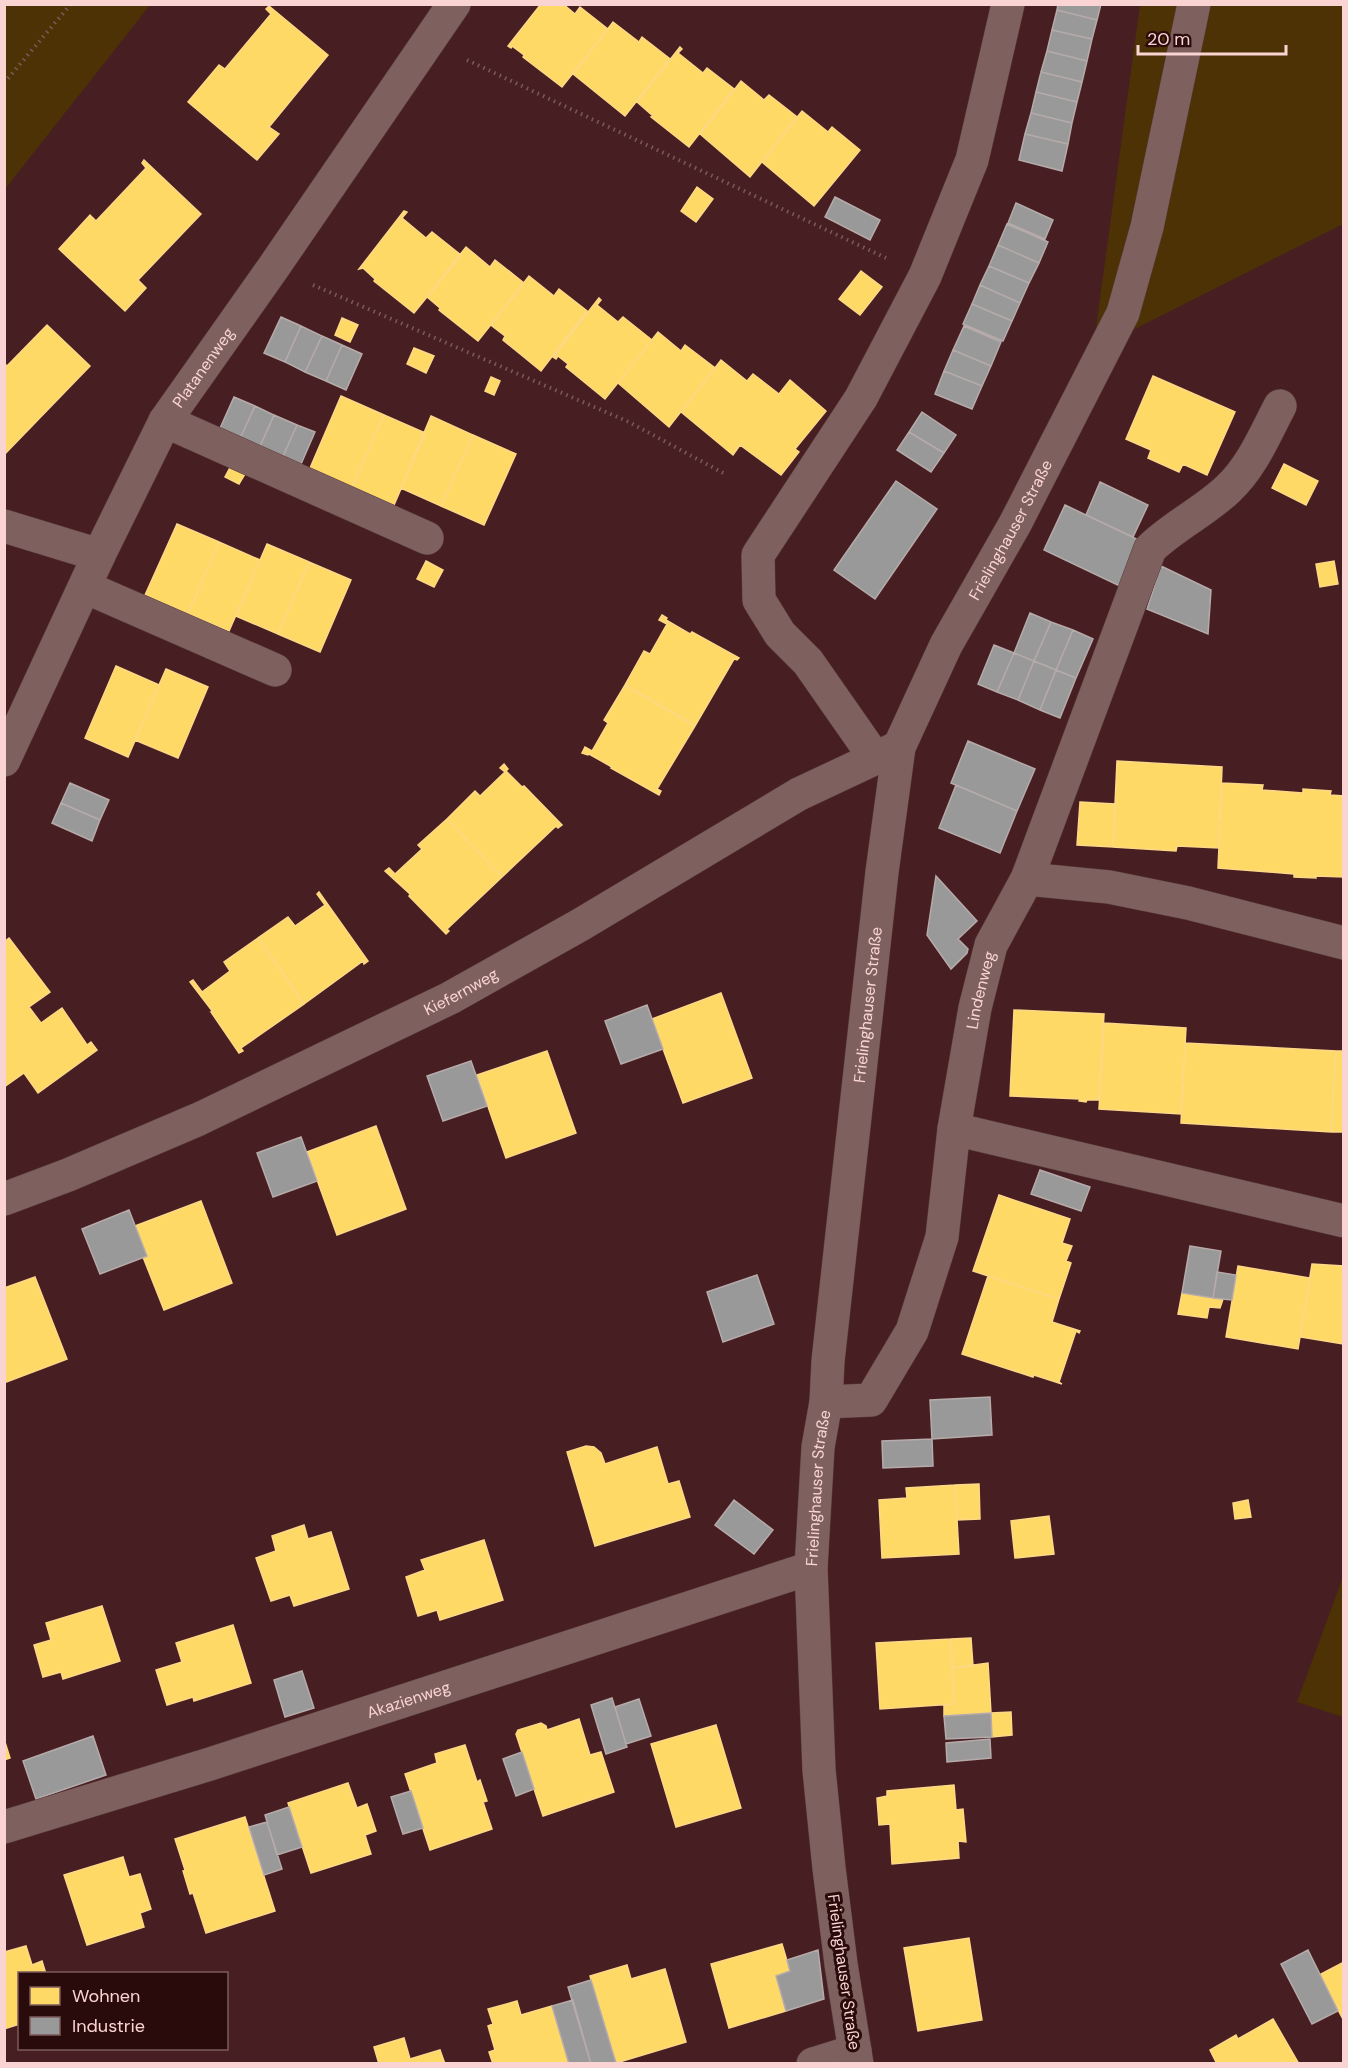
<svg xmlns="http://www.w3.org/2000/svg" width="1348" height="2068" font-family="'DM Sans',sans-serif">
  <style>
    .green { fill: #4c3205 }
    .homes { fill: #ffd966; stroke: #fdd886; stroke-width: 1.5 }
    .industry { fill: #999; stroke: #b6abaa; stroke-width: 1.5 }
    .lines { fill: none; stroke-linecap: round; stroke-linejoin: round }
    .minor-casing { stroke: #5b3d3e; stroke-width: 34 }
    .path { stroke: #795b5d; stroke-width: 4; stroke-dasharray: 1.5 4.5; stroke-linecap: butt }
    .minor { stroke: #7e605f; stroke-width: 33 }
    .labels { text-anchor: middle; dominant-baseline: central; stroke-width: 6; stroke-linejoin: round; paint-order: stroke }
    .street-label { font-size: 16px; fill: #f9d4d2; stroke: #2a0b0c }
  </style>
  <rect width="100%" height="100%" fill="#471f22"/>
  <!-- green -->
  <path class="green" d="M5,4L150,5L5,189L4,5Z
    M1140,5H1343V224L1093,350Z
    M1343,1577V1717L1297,1702Z"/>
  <!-- homes -->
  <path class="homes" d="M541,4H563L575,14L580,7L608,29L562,87L523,57L524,55L512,46L511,48L508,46Z
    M269,6L328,55L269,127L279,134L257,160L188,102L219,65L225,69L271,14L266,9Z
    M613,22L639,42L642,37L670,59L625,116L573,74Z
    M680,47L682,49L678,53L703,73L707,68L734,89L689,147L651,117L653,116L637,102Z
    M741,81L764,100L769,95L797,117L750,177L700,134Z
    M802,111L828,132L832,127L860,150L814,206L762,162Z
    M144,160L201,214L138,280L146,288L125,311L59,249L90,215L96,221L146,168L142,163Z
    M697,187L713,199L696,222L681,211Z
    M404,211L407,212L402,218L426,238L432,232L461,255L414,313L374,281L375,279L363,268L359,269Z
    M466,247L490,267L495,260L524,283L478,341L439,310L440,308L427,297Z
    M861,271L882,287L860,315L839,299Z
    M529,276L554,296L559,289L587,311L541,371L503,340L505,336L491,325Z
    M599,298L601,300L597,305L618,322L623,317L652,340L605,399L566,367L568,364L558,356L556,359L553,357Z
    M342,318L358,325L350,342L335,335Z
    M47,325L90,366L4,455V363L7,366Z
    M658,332L681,351L685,345L715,368L669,427L618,383Z
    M414,348L434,356L426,373L407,364Z
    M721,360L747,381L753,374L779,394L790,380L826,411L795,449L799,452L781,475L740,445L733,455L681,412Z
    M1153,376L1235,412L1207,475L1183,464L1179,472L1148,458L1151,450L1126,439Z
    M491,377L500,381L494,395L485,391Z
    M341,396L384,415L352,487L310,468Z
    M384,415L425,433L394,505L352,487Z
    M431,416L473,435L441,506L401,488Z
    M473,435L516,454L484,525L441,506Z
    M234,460L248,469L239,484L225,477Z
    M1284,464L1318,481L1306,505L1272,488Z
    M177,524L219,542L188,614L145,595Z
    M219,542L260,560L229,631L188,614Z
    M267,544L309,562L278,634L236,616Z
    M426,561L443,570L434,587L417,579Z
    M1334,561L1338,584L1320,587L1316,564Z
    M309,562L351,580L320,652L278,634Z
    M662,615L667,618L666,620L690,634L692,632L739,658L737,660L734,659L695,726L625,685L644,651L650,654L667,624L659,620Z
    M116,666L159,685L128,757L85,738Z
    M166,669L208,687L178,758L135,740Z
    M625,685L695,726L657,789L661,791L659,795L611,768L612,767L589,754L588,755L582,753L585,747L592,751L608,723L604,720Z
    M1117,761L1222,767L1219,848L1177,846L1176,851L1113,847Z
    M504,764L508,769L506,771L522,787L524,786L562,825L558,828L556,826L502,877L447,819L475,791L480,796L505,772L500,768Z
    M1222,783L1263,785L1262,790L1303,793V789L1331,791L1330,795L1344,796V877L1315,876L1316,878L1294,877V874L1218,868Z
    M1080,802L1115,804L1113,847L1077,845Z
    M447,819L502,877L447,929L449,931L446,934L409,896L410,894L385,871L389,868L395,874L422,849L418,845Z
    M319,892L368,961L364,964L363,961L304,1004L258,938L288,917L295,926L325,905L317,894Z
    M9,938L50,992L29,1007L41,1023L62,1008L87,1045L91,1042L97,1050L38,1093L24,1073L4,1087V942Z
    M258,938L304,1004L241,1048L243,1051L239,1053L211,1012H213L190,982L193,980L202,992L230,971L224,962Z
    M721,993L752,1078L683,1103L652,1019Z
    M1014,1010L1104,1014L1099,1100H1087L1086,1102L1079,1101L1080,1099L1010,1096Z
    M1104,1023L1186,1028L1181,1114L1099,1109Z
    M1185,1043L1336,1051L1331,1132L1181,1123Z
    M547,1051L576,1133L506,1158L477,1075Z
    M1336,1051H1344V1132H1331Z
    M376,1126L406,1209L337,1235L307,1152Z
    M999,1195L1070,1219L1062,1243L1072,1246L1066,1261L1071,1263L1059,1299L973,1271Z
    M201,1201L232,1283L164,1310L143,1257L147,1256L135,1226Z
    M1312,1264L1344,1266V1344L1300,1337Z
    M1238,1266L1310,1278L1298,1349L1226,1337Z
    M988,1276L1059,1299L1052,1322L1080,1331L1079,1333L1076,1331L1059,1382L1062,1384L1034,1375L1033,1377L962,1354Z
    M35,1277L67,1359L4,1383V1288Z
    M1182,1293L1223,1299L1220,1308L1209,1307L1207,1318L1178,1314Z
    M586,1446L594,1447L601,1453L605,1464L657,1447L668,1484L679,1481L690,1517L595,1546L567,1452Z
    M979,1484L980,1519L957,1520L955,1485Z
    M955,1485L959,1554L882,1558L879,1500L907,1498L906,1488Z
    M1248,1500L1251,1517L1235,1519L1233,1503Z
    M1049,1516L1054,1554L1015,1558L1011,1521Z
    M304,1525L308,1539L331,1532L349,1589L294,1606L290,1595L271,1601L256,1558L276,1551L272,1536Z
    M484,1540L503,1600L440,1620L437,1610L418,1616L406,1577L425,1570L421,1560Z
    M102,1606L120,1661L63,1679L61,1672L43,1677L34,1645L51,1640L46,1623Z
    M233,1625L251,1683L194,1701L193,1697L167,1705L156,1670L182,1662L176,1643Z
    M971,1638L973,1666L952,1668L951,1639Z
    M951,1639L954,1704L880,1709L876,1643Z
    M988,1663L991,1713L944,1716V1705L954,1704L952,1668Z
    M1011,1712L1012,1735L992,1737L991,1713Z
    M579,1719L590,1755L601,1752L614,1792L543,1816L516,1734L518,1730L541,1723L546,1726L547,1730Z
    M716,1725L741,1808L676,1827L651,1744Z
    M4,1739L10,1758L4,1760Z
    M465,1745L477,1782L480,1780L487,1801L483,1802L492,1829L430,1850L405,1774L437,1763L435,1754Z
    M348,1783L357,1808L367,1804L376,1831L365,1835L371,1854L311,1873L288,1803Z
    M954,1785L956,1810L963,1809L966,1842L958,1841L959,1858L892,1864L890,1824L879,1825L877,1798L887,1796V1791Z
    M245,1817L275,1911L206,1933L193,1893L190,1894L183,1871L185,1870L175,1839Z
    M123,1857L129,1877L140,1874L151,1909L140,1913L144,1927L87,1945L64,1875Z
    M969,1938L982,2020L918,2031L904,1948Z
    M782,1944L790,1971L776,1976L786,2011L729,2028L711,1964Z
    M26,1946L32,1965L42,1961L46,1974H20V2024L4,2029V1952Z
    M1344,1962V2021L1319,1975Z
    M627,1965L631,1979L665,1969L686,2042L616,2063L590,1976Z
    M517,2001L521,2015L552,2006L569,2064H493L489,2052L495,2050L488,2026L493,2024L488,2009Z
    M1273,2019L1299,2064H1217L1210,2050L1236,2035L1238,2039Z
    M404,2038L410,2059L440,2050L445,2064H379L374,2047Z"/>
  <!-- industry -->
  <path class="industry" d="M1058,4H1101L1097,20L1057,10Z
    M1057,10L1097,20L1092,39L1052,30Z
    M1052,30L1092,39L1087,61L1047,51Z
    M1047,51L1087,61L1082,82L1041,72Z
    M1041,72L1082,82L1077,102L1036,92Z
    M1036,92L1077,102L1072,123L1031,113Z
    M1031,113L1072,123L1068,144L1025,134Z
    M1025,134L1068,144L1062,171L1019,160Z
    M835,197L880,220L870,240L825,217Z
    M1016,203L1053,220L1045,239L1008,223Z
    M1007,224L1048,242L1039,263L998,245Z
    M998,245L1039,263L1029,283L989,266Z
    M989,266L1029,283L1020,303L980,285Z
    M980,285L1020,303L1012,321L972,304Z
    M972,304L1012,321L1003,341L963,324Z
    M281,317L301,326L285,362L264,353Z
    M301,326L322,336L305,372L285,362Z
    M964,326L1001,342L991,366L953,350Z
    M322,336L342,345L326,381L305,372Z
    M342,345L362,354L346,390L326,381Z
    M953,350L991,366L982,386L944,371Z
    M944,371L982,386L972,409L935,394Z
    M234,397L255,406L237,445L217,435Z
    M255,406L274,415L257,453L237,445Z
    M922,412L956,435L944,453L909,432Z
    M274,415L297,425L280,463L257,453Z
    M297,425L315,432L298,471L280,463Z
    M909,432L944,453L931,472L897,450Z
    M896,481L937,509L875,599L834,570Z
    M1100,482L1148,505L1133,537L1086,515Z
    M1065,505L1145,543L1124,588L1044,550Z
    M1161,566L1211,590L1208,634L1147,609Z
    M1030,613L1051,622L1034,661L1014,653Z
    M1051,622L1073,630L1056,670L1034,661Z
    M1073,630L1093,639L1076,678L1056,670Z
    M994,645L1014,653L997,692L978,684Z
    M1014,653L1034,661L1018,700L997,692Z
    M1034,661L1056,670L1040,710L1018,700Z
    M1056,670L1076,678L1060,718L1040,710Z
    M968,741L1035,769L1017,811L951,783Z
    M70,783L109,800L100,820L61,803Z
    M956,785L1017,811L1000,853L939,828Z
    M61,803L100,820L92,841L52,823Z
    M936,876L977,921L958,939L968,949L967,953L951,969L927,935Z
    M647,1005L663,1049L621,1064L605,1021Z
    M471,1061L487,1106L443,1121L427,1076Z
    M301,1137L317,1181L273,1197L257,1153Z
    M1040,1170L1090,1187L1081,1211L1031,1194Z
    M129,1210L147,1256L100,1274L82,1229Z
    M1190,1246L1221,1251L1213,1298L1182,1293Z
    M1217,1272L1236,1275L1232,1300L1213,1298Z
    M757,1275L774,1324L723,1342L707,1292Z
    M990,1397L992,1435L932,1439L930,1400Z
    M932,1439L933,1466L883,1468L882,1441Z
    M734,1500L773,1530L754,1554L715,1525Z
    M302,1671L314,1708L285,1717L274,1680Z
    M612,1698L627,1747L606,1754L591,1705Z
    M639,1699L651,1736L626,1744L615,1707Z
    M991,1713L992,1737L946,1739L944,1716Z
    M93,1736L106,1775L36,1799L23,1761Z
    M990,1739L991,1758L947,1762L946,1743Z
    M522,1752L534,1789L516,1796L503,1759Z
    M411,1791L423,1828L403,1834L391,1797Z
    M289,1807L302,1847L277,1855L265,1815Z
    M267,1822L282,1869L264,1875L249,1827Z
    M818,1950L824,1999L786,2011L776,1976L790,1971L787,1960Z
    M1308,1950L1338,2011L1312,2024L1281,1964Z
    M591,1980L616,2063L617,2064H591L568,1987Z
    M573,2000L591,2064H569L552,2006Z"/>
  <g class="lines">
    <!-- minor casing -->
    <g class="minor-casing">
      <g id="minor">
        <path d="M165,421L427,538"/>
        <path d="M4,526L99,555"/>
        <path d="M85,587L275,670"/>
        <path d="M875,758L808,662L780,634L759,600L758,555L861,398L925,276L972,160L1008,4"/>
        <path id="s1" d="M4,760L99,555L165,421L273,268L454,4"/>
        <path d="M1027,879L1109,887L1188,903L1344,943"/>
        <path d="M954,1129L1344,1221"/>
        <path id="s2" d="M4,1199L68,1175L199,1119L450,998L580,925L799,794L899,747"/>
        <path id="s3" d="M826,1402L871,1400L912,1331L942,1237L954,1129L975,1008L991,945L1027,879L1150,549C1173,526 1204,512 1228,489C1252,467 1265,434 1280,406"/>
        <path id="s4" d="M4,1827L210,1764L811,1568"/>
        <path d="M813,2064L855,2051"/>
        <path id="s5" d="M857,2064L841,1964L829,1868L819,1770L811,1568L818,1447L826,1402L828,1361L882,872L899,747L946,645L1015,524L1123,313L1147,227L1194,4"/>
      </g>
    </g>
    <!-- path -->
    <path class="path" d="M467,60L886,258
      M4,83L71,4
      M313,285L629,422L725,474"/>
    <!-- minor -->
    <use href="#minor" class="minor"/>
  </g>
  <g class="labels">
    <!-- street labels -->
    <g class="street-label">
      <text stroke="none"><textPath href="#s1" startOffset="441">Platanenweg</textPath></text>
      <text stroke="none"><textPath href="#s5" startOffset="1569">Frielinghauser Straße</textPath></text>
      <text stroke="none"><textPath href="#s2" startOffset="502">Kiefernweg</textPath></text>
      <text stroke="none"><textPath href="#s3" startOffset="474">Lindenweg</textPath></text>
      <text stroke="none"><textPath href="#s5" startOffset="1065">Frielinghauser Straße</textPath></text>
      <text stroke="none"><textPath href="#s5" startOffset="579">Frielinghauser Straße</textPath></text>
      <text stroke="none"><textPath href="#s4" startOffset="424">Akazienweg</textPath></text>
      <text transform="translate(844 1972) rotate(82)">Frielinghauser Straße</text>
    </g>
  </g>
  <!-- border -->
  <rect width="1348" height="2068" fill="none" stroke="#f9d4d2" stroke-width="12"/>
  <!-- legend -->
  <rect x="18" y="1972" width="210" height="78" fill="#2a0b0c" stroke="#7d5b5b" stroke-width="1.5"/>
  <rect x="30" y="1987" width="30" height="18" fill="#ffd966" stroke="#7d5b5b" stroke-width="1.5"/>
  <text x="72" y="2002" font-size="18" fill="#f9d4d2">Wohnen</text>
  <rect x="30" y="2017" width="30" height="18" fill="#999999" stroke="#7d5b5b" stroke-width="1.5"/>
  <text x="72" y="2032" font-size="18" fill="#f9d4d2">Industrie</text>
  <!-- scale -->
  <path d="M1138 45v9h148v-9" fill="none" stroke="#f9d4d2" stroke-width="3"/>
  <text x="1147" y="45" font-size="18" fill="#f9d4d2" stroke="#2a0b0c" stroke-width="4.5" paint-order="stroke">20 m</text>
</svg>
